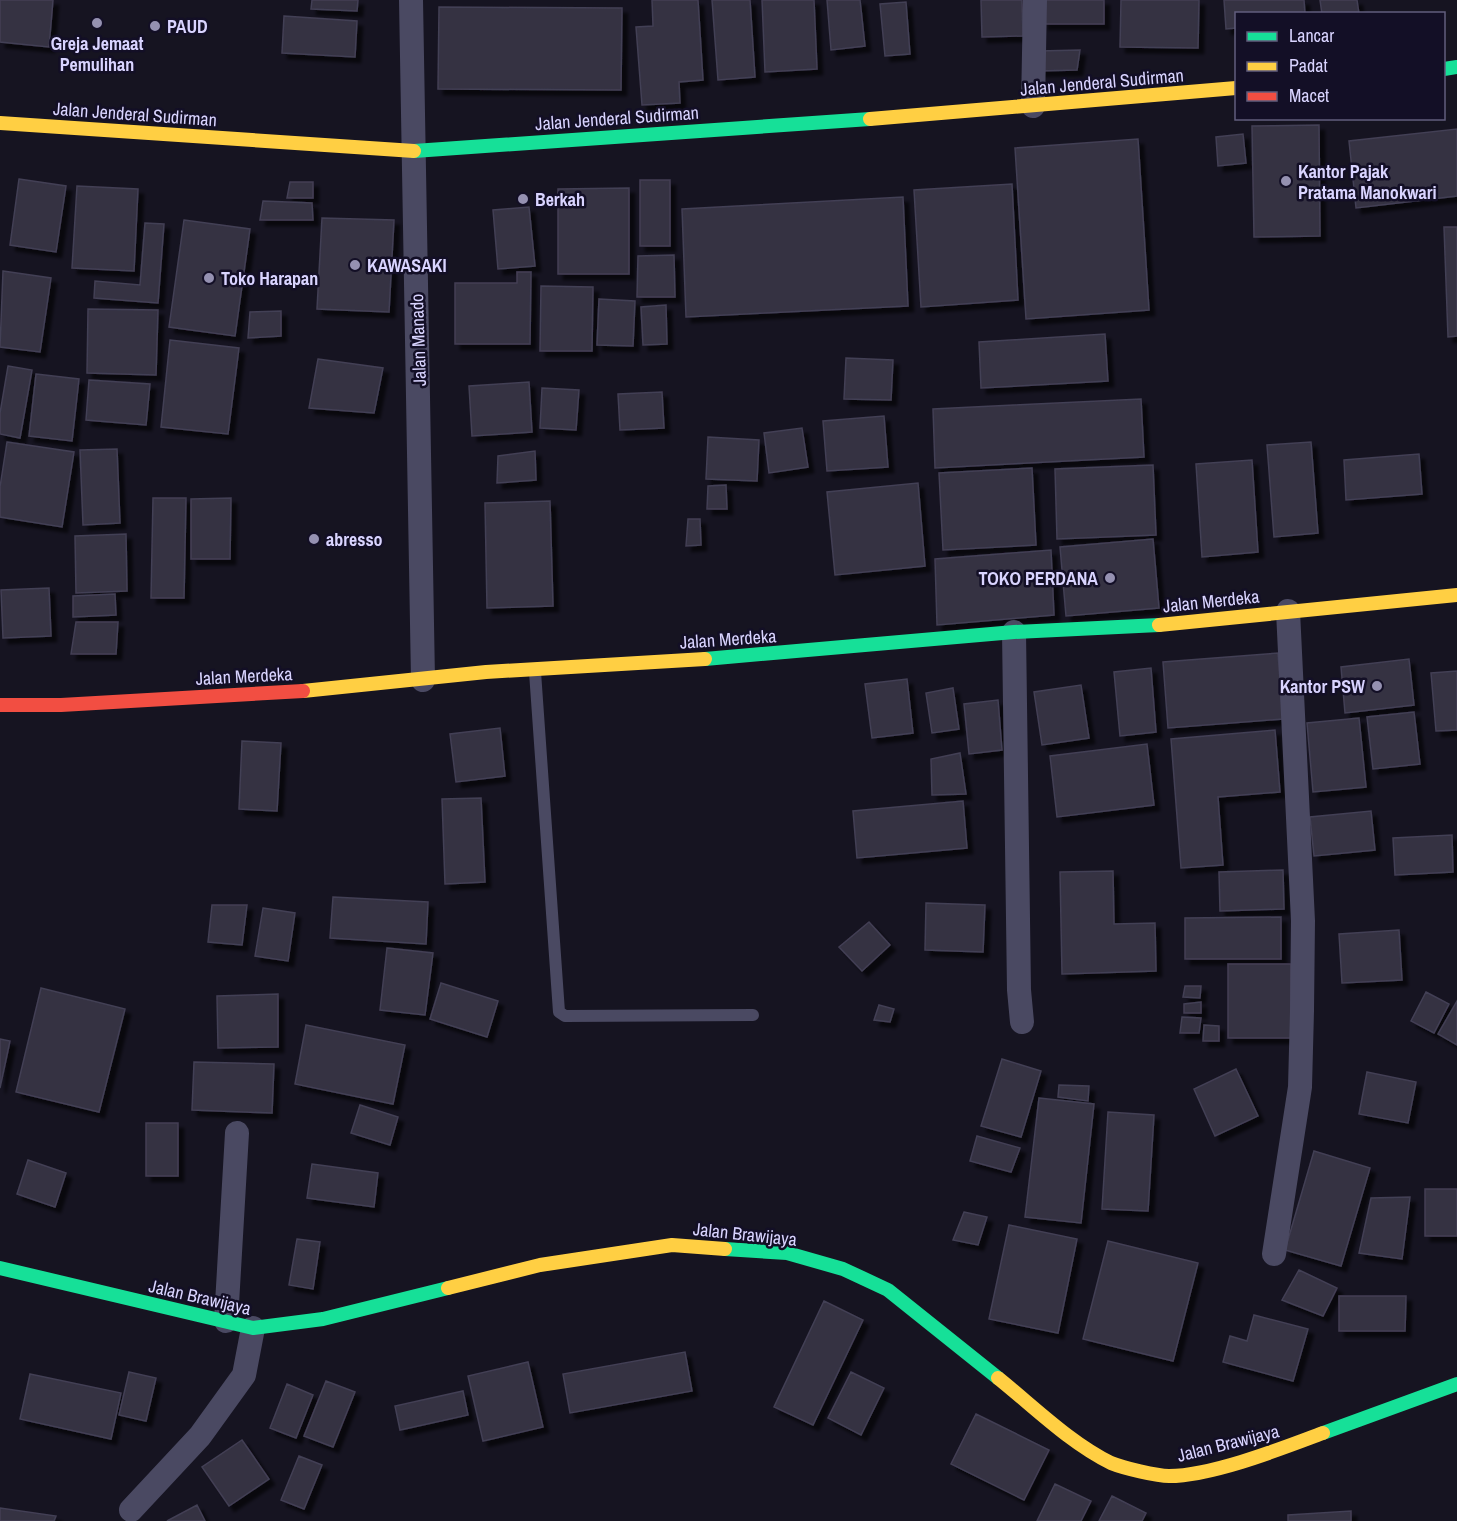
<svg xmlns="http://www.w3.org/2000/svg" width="1457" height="1521" font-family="'Archivo Narrow',sans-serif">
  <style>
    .building { fill: #343243; stroke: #433f54; stroke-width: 1.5; filter: url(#shadow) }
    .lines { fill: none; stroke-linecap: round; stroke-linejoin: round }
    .lane { stroke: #4a4962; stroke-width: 12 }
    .street { stroke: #4a4962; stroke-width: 24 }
    .fast { stroke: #16e098; stroke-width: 14 }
    .slow { stroke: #ffcf43; stroke-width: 14 }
    .jam { stroke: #f24e42; stroke-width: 14 }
    .poi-dot { fill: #9591b1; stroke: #130f26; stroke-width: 2 }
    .labels { text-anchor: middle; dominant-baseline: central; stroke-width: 5; stroke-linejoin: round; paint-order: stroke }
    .poi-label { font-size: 18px; font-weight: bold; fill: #d9d4ff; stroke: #130f26; text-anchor: start }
    .street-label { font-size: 18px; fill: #d9d4ff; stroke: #130f26 }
  </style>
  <defs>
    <filter id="shadow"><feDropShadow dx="5.5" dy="5.5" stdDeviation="1.5" flood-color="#0009"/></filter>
  </defs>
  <rect width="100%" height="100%" fill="#161421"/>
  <!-- building -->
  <path class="building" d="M0,0H53L49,47L0,42Z
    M312,0H358L357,11L311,9Z
    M652,0H698L703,80L679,82L680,103L642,105L636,27L653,26Z
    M712,0H750L755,77L718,80Z
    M762,0H814L817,69L765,72Z
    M827,0H860L865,46L831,50Z
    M981,0H1022L1023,36L982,37Z
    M1044,0H1104V24H1043Z
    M1121,0H1199L1198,48L1120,47Z
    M1224,0H1304L1305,14H1236V28L1226,29Z
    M1320,0H1357L1359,14H1322Z
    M906,2L910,54L885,56L880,4Z
    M439,7L622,8L621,90L438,89Z
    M284,16L357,21L355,57L282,53Z
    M1080,50L1077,70L1037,71L1039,51Z
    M1319,125L1320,236L1254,237L1252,126Z
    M1457,129V196L1356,208L1349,141Z
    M1243,134L1246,163L1218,166L1216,137Z
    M1138,139L1149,310L1026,319L1015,148Z
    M19,179L66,186L56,252L10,245Z
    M640,180H670V246H640Z
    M290,182H313V198H287Z
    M1012,184L1018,300L921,307L914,190Z
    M77,186L138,189L134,271L72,268Z
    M629,188V274H558V189Z
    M903,197L908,306L686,317L682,209Z
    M263,201L312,203L313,220H260Z
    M529,207L535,266L498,269L493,210Z
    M322,218L394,220L389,312L317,309Z
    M184,220L250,229L235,336L169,327Z
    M145,223L164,224L158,303L94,298L95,281L140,285Z
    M1444,227H1457V336L1448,337Z
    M674,255L675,297H637L638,256Z
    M3,271L51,278L40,352L0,347Z
    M517,272H531L530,344H455V283H517Z
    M541,286L593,287L592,351H540Z
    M599,299L635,301L633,346L597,345Z
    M666,305L667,344L643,345L641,307Z
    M88,309L158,310L156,375L87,373Z
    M281,311V336L248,338L250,312Z
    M1105,334L1108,381L981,388L979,342Z
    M170,340L239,348L228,434L161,427Z
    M846,358L893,360L891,400L844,399Z
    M318,359L383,368L374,413L309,408Z
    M8,366L32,370L20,438L0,434V413Z
    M36,374L79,379L72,441L29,436Z
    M89,380L150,384L146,425L86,420Z
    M529,382L532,432L472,436L469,386Z
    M542,388L579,390L576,430L540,428Z
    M662,392L664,428L620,430L618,394Z
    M1141,399L1144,457L935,468L933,409Z
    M884,416L888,467L827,471L823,421Z
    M802,428L808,467L769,473L764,433Z
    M708,437L759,440L757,481L706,479Z
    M7,442L74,452L62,527L0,517V487Z
    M1311,442L1318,533L1274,537L1267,445Z
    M117,449L120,523L83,525L80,450Z
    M535,451L536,480L497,483L498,456Z
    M1419,454L1422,494L1346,500L1344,460Z
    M1252,460L1258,552L1202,557L1196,464Z
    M1153,465L1156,535L1057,539L1055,469Z
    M1032,468L1036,545L943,550L939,473Z
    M918,483L925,566L835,575L827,492Z
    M726,485L727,509H707L708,486Z
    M153,498H186L184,598H151Z
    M231,498L230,559H191V499Z
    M550,501L553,606L487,608L485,503Z
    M688,519H700L701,545L686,546Z
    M126,534L127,591L76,593L75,536Z
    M1153,539L1159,608L1066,616L1060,547Z
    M1051,550L1054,615L937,625L935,559Z
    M49,588L51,636L3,638L1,590Z
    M115,594L116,615L73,617V596Z
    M76,622H118L116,654H71Z
    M1278,653L1283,719L1168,728L1163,662Z
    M1409,659L1414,705L1345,713L1341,667Z
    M1151,668L1156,732L1120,736L1114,672Z
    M1457,671V730L1436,731L1431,673Z
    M907,679L913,733L872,738L865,684Z
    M1081,685L1089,738L1042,745L1034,692Z
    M953,688L959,729L932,733L926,693Z
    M998,700L1002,750L969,754L964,704Z
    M1414,712L1420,764L1373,769L1367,717Z
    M1359,718L1366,787L1313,792L1307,723Z
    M500,728L505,776L456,782L450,734Z
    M1275,730L1280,792L1218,797L1223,865L1181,868L1171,739Z
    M242,741L281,743L277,811L239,809Z
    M1147,744L1154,805L1057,817L1050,756Z
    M960,753L966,794L932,795L931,759Z
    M481,798L485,882L445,884L442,799Z
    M963,801L967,848L857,858L853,811Z
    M1371,811L1375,850L1314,856L1310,817Z
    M1452,835L1453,872L1395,875L1393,838Z
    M1283,870L1284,909L1220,911L1219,872Z
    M1113,871L1114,924L1155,923L1156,971L1062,974L1060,872Z
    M333,897L428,902L426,944L330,938Z
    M926,903L985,905L983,952L925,950Z
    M212,905H247L242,945L208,942Z
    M263,908L295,913L288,961L255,956Z
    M1281,917V959H1185V918Z
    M869,922L890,945L862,971L839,947Z
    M1399,930L1402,980L1342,983L1339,934Z
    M387,948L433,953L425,1015L380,1010Z
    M1228,964H1291V1038H1228Z
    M441,983L498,1001L487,1037L430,1019Z
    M1185,986H1201L1200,998L1183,997Z
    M41,988L125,1009L99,1112L16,1092Z
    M1426,992L1449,1004L1434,1033L1411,1021Z
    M278,994V1047L218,1048L217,996Z
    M1457,1001V1045L1438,1034Z
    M1201,1002V1013H1184V1004Z
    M879,1005L894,1009L890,1022L874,1020Z
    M1182,1017L1201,1018L1199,1033H1180Z
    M306,1025L405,1045L393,1104L295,1084Z
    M1204,1025L1219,1026V1041H1203Z
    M0,1039L10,1041L0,1088Z
    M1002,1059L1041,1071L1021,1137L981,1126Z
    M194,1062L274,1064L272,1113L192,1110Z
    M1236,1069L1258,1116L1215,1136L1194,1089Z
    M1367,1072L1416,1082L1408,1123L1359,1114Z
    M1059,1085L1089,1086L1088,1101L1058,1097Z
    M1039,1098L1094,1104L1081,1223L1025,1217Z
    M360,1105L398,1117L390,1145L351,1133Z
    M1108,1112L1154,1115L1148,1211L1102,1209Z
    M146,1123H178V1176H146Z
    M977,1136L1020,1148L1011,1172L970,1161Z
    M1314,1151L1370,1168L1341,1266L1285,1250Z
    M28,1160L66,1173L55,1207L17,1194Z
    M312,1164L378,1173L374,1207L307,1198Z
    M1425,1189H1457V1236H1425Z
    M1410,1197L1402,1259L1359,1253L1371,1198Z
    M964,1212L987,1217L978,1245L953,1240Z
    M1009,1225L1077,1239L1058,1333L989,1319Z
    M297,1239L320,1242L313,1289L289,1285Z
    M1108,1241L1198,1263L1173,1361L1083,1339Z
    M1299,1270L1337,1288L1323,1316L1282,1300Z
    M1339,1296H1406L1405,1331H1339Z
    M824,1301L863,1320L813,1425L774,1407Z
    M1254,1315L1308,1329L1293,1381L1223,1362L1230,1336L1247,1341Z
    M685,1352L692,1391L570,1413L563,1374Z
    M528,1362L543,1427L483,1441L468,1376Z
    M129,1372L156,1378L146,1421L119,1415Z
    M851,1372L884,1388L861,1435L828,1418Z
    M30,1374L121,1393L111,1439L20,1419Z
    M326,1381L355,1392L333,1447L304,1436Z
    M287,1384L313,1395L296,1438L270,1428Z
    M463,1391L468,1415L400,1430L395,1406Z
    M976,1414L1049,1450L1024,1500L951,1464Z
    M242,1440L269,1479L229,1506L202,1467Z
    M299,1456L322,1465L304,1509L281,1500Z
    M1055,1484L1091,1501L1081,1521H1037Z
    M1112,1496L1146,1513L1142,1521H1099Z
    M197,1505L205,1521H167Z
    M0,1508L56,1516L54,1521H0Z
    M1351,1511V1521H1288V1515Z"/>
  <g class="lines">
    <!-- lane -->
    <path class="lane" d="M535,672L559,1012L565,1016L753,1015"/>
    <!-- street -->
    <path class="street" d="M411,0L423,680
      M1033,106L1035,0
      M1014,632L1019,990L1022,1022
      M1274,1254L1300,1087L1302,1011L1303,921L1288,611
      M226,1321L237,1133
      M131,1510L200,1436L244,1375L253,1328"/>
    <!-- fast -->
    <path class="fast" d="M1444,69L1457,67
      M414,151L870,119
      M705,659L1014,632L1159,625
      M725,1249L787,1253L843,1269L888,1290L998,1378
      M0,1268L253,1328L323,1319L448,1288
      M1323,1433L1457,1384"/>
    <!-- slow -->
    <path class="slow" d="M870,119L1236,88
      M0,123L414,151
      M1159,625L1457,595
      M303,691L486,672L705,659
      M448,1288L540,1265L672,1245L725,1249
      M998,1378C1033,1406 1070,1443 1111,1463C1123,1468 1157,1476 1169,1476C1212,1476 1283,1448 1323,1433"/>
    <!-- jam -->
    <path class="jam" d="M0,705H61L303,691"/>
  </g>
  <!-- markers -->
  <g class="poi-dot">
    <circle cx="97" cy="23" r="6"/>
    <circle cx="155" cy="26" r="6"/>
    <circle cx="1286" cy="181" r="6"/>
    <circle cx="523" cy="199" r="6"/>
    <circle cx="355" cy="265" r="6"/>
    <circle cx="209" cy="278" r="6"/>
    <circle cx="314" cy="539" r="6"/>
    <circle cx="1110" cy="578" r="6"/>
    <circle cx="1377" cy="686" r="6"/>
  </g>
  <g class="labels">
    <!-- poi labels -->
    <g class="poi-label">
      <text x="167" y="26">PAUD</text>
      <text x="97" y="43" text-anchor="middle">Greja Jemaat<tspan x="97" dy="21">Pemulihan</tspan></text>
      <text x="1298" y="171">Kantor Pajak<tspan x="1298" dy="21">Pratama Manokwari</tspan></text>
      <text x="535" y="199">Berkah</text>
      <text x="367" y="265">KAWASAKI</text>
      <text x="221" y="278">Toko Harapan</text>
      <text x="326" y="539">abresso</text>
      <text x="1098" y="578" text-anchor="end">TOKO PERDANA</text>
      <text x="1365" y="686" text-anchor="end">Kantor PSW</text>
    </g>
    <!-- street labels -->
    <g class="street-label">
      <text transform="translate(1102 82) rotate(-5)">Jalan Jenderal Sudirman</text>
      <text transform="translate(135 114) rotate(4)">Jalan Jenderal Sudirman</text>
      <text transform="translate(617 118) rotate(-4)">Jalan Jenderal Sudirman</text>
      <text transform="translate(418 340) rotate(-92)">Jalan Manado</text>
      <text transform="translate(1211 601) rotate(-6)">Jalan Merdeka</text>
      <text transform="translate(728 639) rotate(-4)">Jalan Merdeka</text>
      <text transform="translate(244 676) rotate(-3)">Jalan Merdeka</text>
      <text transform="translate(745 1234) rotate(6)">Jalan Brawijaya</text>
      <text transform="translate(200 1297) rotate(13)">Jalan Brawijaya</text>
      <text transform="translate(1228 1443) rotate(-14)">Jalan Brawijaya</text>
    </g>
  </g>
  <!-- legend -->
  <rect x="1235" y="12" width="210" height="108" fill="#130f26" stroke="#625e7d" stroke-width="1.5"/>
  <rect x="1247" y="32" width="30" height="9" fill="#16e098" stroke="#625e7d" stroke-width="1.5"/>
  <text x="1289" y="42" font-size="18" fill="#d9d4ff">Lancar</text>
  <rect x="1247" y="62" width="30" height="9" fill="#ffcf43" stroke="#625e7d" stroke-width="1.5"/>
  <text x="1289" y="72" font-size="18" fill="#d9d4ff">Padat</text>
  <rect x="1247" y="92" width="30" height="9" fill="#f24e42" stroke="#625e7d" stroke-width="1.5"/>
  <text x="1289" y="102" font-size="18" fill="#d9d4ff">Macet</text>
</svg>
